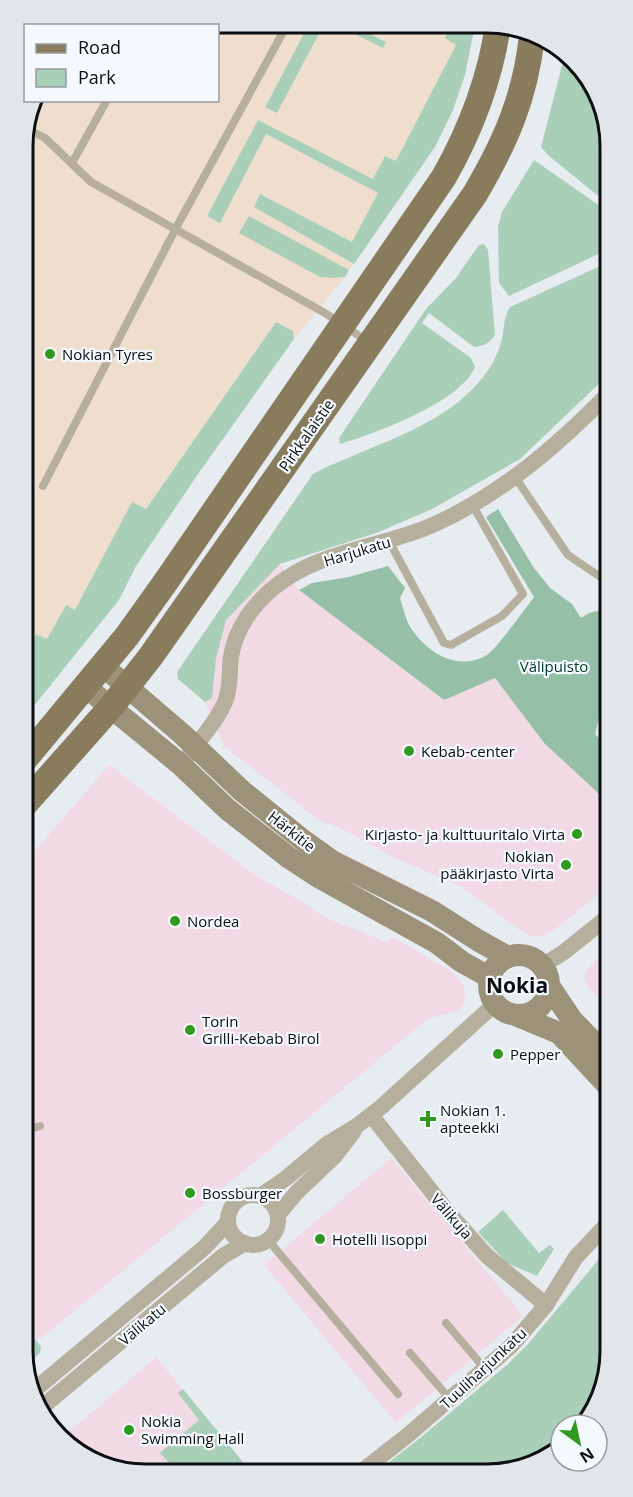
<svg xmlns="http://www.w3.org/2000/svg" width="633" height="1497" viewBox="0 0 633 1497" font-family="'Open Sans',sans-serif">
  <rect width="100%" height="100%" fill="#e7ecf1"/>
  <g fill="#f2dae4">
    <path d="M 280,564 L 299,590 L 443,700 L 495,678 L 545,744 L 596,791 L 609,806 L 609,885 L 561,925 L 544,936 L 532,936 L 522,932 L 462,887 L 395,858 L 340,828 L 320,821 L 225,747 L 205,702 L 212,698 L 216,659 L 226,620 Z"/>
    <path d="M 109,765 L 256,876 L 291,895 L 326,918 L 387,942 L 393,937 L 452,972 L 464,986 L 465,1000 L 459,1011 L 431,1018 L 430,1017 L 38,1341 L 26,1327 L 25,862 Z"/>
    <path d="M 609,949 L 609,1011 L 587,985 L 584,976 L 590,966 Z"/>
    <path d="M 391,1158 L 522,1314 L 522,1317 L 396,1423 L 264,1265 Z"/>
    <path d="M 156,1357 L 251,1472 L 123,1472 L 61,1439 Z"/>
  </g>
  <path fill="#efdecd" d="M 146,23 L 309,24 L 265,106 L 277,113 L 324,24 L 334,24 L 383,48 L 386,41 L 351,24 L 452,25 L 445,38 L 456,45 L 396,161 L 373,179 L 258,120 L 207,216 L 220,222 L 265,134 L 378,193 L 352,242 L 260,194 L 254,207 L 354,264 L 349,270 L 249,217 L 240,233 L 334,278 L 345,277 L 294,339 L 293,331 L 276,322 L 145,510 L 132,503 L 75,610 L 66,605 L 47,639 L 36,634 L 24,655 L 23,138 L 33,101 L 218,100 L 218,26 L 131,25 Z"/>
  <g fill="#a9cfb9">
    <path d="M 309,24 L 324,24 L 277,113 L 265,107 Z"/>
    <path d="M 334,24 L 351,24 L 386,42 L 383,48 Z"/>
    <path d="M 452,25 L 475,25 L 465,75 L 453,110 L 435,147 L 354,264 L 254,207 L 260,194 L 352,242 L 378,193 L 266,134 L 220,223 L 207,216 L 258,120 L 373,179 L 385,156 L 396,161 L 456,45 L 445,38 Z"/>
    <path d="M 565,54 L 574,59 L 606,115 L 607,203 L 549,156 L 541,147 Z"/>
    <path d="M 534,160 L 607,211 L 607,250 L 509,296 L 499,283 L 498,226 L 502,212 Z"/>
    <path d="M 249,216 L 349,270 L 345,277 L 335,278 L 320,277 L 239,233 Z"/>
    <path d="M 484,244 L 488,250 L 495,335 C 489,343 485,346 474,347 L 429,313 L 422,323 L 471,358 L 475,367 C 462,401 375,434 340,444 L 339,438 L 426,309 L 456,278 L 479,245 Z"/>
    <path d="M 607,263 L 607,376 L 520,459 L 432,509 L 379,532 L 280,564 L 226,620 L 216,659 L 212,698 L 205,702 L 178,679 L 177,672 L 313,474 C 373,443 455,426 492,364 C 497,355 502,343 503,333 C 505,322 504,317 510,307 Z"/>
    <path d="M 276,322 L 293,331 L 294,339 L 198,474 L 136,566 L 119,600 L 25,717 L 24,655 L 36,634 L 47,639 L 66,605 L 75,610 L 132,502 L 146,509 Z"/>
    <path d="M 503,1210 L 539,1253 L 550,1245 L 554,1249 L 537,1276 L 507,1263 L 478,1232 Z"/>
    <path d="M 610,1246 L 610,1358 L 583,1425 L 561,1425 L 561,1444 L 518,1470 L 378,1471 L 420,1438 L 508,1364 L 528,1344 Z"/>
    <path d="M 26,1327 L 41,1347 L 40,1353 L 27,1364 Z"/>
    <path d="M 183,1389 L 251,1472 L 177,1472 L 160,1453 L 199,1420 L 178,1393 Z"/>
  </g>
  <path fill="#96bfa7" d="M 498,509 L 534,568 L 550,588 L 572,604 L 581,618 L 589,613 L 602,610 L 608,614 L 608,684 L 595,734 L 608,748 L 609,806 L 596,791 L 545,744 L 495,678 L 444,700 L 299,590 L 312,583 L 349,577 L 388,566 L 405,588 L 400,598 C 403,607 405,617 409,625 C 425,651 456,673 487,655 C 496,649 526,608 534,597 L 486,517 Z"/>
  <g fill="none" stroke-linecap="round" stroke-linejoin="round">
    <g stroke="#b6af9e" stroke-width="8">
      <path d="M 25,128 L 45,138 L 91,182 L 325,313 L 367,341"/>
      <path d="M 72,163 L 107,100"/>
      <path d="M 515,477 L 568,555 L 608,582"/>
      <path d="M 43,486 L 176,228 L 288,23"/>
      <path d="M 389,541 L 444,643 L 451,645 L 502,616 L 523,594 L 472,504"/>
      <path d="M 26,1130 L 40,1126"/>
      <path d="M 268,1240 L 398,1394"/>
      <path d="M 446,1323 L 485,1369"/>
      <path d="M 410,1353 L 450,1399"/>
    </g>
    <g stroke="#b6af9e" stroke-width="16">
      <path d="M 189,755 C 201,738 217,721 225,702 C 231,688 229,672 231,657 C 235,629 254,603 276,586 C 318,551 383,547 433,525 C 500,495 556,447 607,395"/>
      <path d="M 542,966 L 564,952 L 609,916"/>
      <path d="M 371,1115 L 447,1211 L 487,1256 L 546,1305"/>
      <circle cx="253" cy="1220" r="25"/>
      <path d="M 260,1196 L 285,1179 L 327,1144 L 358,1125 L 380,1108 L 495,1004"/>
      <path d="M 278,1215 L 296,1193 L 335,1156 L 354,1131"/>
      <path d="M 32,1392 L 205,1247 L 228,1222"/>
      <path d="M 41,1408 L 223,1256 L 245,1243"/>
      <path d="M 362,1471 L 408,1435 L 511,1346 L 546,1305 L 576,1257 L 610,1221"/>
    </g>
    <g stroke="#9c9279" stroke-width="22">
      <path d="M 103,666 L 182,734 L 242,791 L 304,841 L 332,861 L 432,911 L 479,941 L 508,957"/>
      <path d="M 86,687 L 181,765 L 227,809 L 288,857 L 320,878 L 437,943 L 462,962 L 489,977"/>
      <circle cx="519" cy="985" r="30"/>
      <path d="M 550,987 L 572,1020 L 609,1058"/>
      <path d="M 518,1016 L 559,1033 L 609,1087"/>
    </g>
    <g stroke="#897c5d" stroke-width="26">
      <path d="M 25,759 L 127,636 L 167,580 L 444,177 C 471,129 490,80 498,25"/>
      <path d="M 25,804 L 111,707 L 151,656 L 475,194 C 506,141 525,98 532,36"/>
    </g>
  </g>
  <g fill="#319821" stroke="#f4f9fe" stroke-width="2">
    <circle cx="50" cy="354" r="6"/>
    <circle cx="409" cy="751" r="6"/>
    <circle cx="577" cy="834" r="6"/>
    <circle cx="566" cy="865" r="6"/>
    <circle cx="175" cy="921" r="6"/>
    <circle cx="190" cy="1030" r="6"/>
    <circle cx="498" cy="1054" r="6"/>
    <path d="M425 1110h6v6h6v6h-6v6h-6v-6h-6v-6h6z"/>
    <circle cx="190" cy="1193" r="6"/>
    <circle cx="320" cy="1239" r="6"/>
    <circle cx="129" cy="1430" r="6"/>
  </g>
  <g text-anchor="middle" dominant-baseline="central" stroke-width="4.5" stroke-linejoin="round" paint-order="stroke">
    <g font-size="15" fill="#0d0f10" stroke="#f4f9fe" text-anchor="start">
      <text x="62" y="354">Nokian Tyres</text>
      <text x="421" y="751">Kebab-center</text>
      <text x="565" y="834" text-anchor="end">Kirjasto- ja kulttuuritalo Virta</text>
      <text x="554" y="856" text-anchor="end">Nokian<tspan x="554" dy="17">pääkirjasto Virta</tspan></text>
      <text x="187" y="921">Nordea</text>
      <text x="202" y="1021">Torin<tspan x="202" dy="17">Grilli-Kebab Birol</tspan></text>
      <text x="510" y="1054">Pepper</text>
      <text x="440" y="1110">Nokian 1.<tspan x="440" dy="17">apteekki</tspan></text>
      <text x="202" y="1193">Bossburger</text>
      <text x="332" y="1239">Hotelli Iisoppi</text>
      <text x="141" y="1421">Nokia<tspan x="141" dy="17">Swimming Hall</tspan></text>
    </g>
    <g font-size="15" fill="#0d0f10" stroke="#f4f9fe">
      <text transform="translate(306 435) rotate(-55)">Pirkkalaistie</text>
      <text transform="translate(357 551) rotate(-17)">Harjukatu</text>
      <text transform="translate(292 831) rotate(38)">Härkitie</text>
      <text transform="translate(452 1216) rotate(49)">Välikuja</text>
      <text transform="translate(142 1324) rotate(-40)">Välikatu</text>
      <text transform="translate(483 1368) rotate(-43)">Tuuliharjunkatu</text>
    </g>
    <g font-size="15" fill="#023923" stroke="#f4f9fe">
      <text x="554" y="666">Välipuisto</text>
    </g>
    <g font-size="21" font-weight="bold" fill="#0d0f10" stroke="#f4f9fe">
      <text x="517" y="985">Nokia</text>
    </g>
  </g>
  <path d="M0 0H633V1497H0ZM146 33H487A113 113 0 0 1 600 146V1351A113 113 0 0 1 487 1464H146A113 113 0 0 1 33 1351V146A113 113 0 0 1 146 33Z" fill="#e2e6eb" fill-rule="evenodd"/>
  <path fill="none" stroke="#0d0f10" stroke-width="3" d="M146 33H487A113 113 0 0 1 600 146V1351A113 113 0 0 1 487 1464H146A113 113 0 0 1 33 1351V146A113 113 0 0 1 146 33Z"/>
  <rect x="24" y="24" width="195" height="78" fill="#f4f9fe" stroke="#989b9f" stroke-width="1.5"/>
  <rect x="36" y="44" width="30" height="9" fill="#897c5d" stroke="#989b9f" stroke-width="1.5"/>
  <text x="78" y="54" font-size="18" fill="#0d0f10">Road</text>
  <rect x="36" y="69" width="30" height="18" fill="#a9cfb9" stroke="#989b9f" stroke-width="1.5"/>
  <text x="78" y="84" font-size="18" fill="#0d0f10">Park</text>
  <g transform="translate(579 1443) rotate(147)"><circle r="28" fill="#f4f9fe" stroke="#989b9f" stroke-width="1.5"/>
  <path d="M0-4.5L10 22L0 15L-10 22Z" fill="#319821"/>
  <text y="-9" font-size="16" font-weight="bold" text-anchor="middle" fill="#0d0f10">N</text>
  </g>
</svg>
